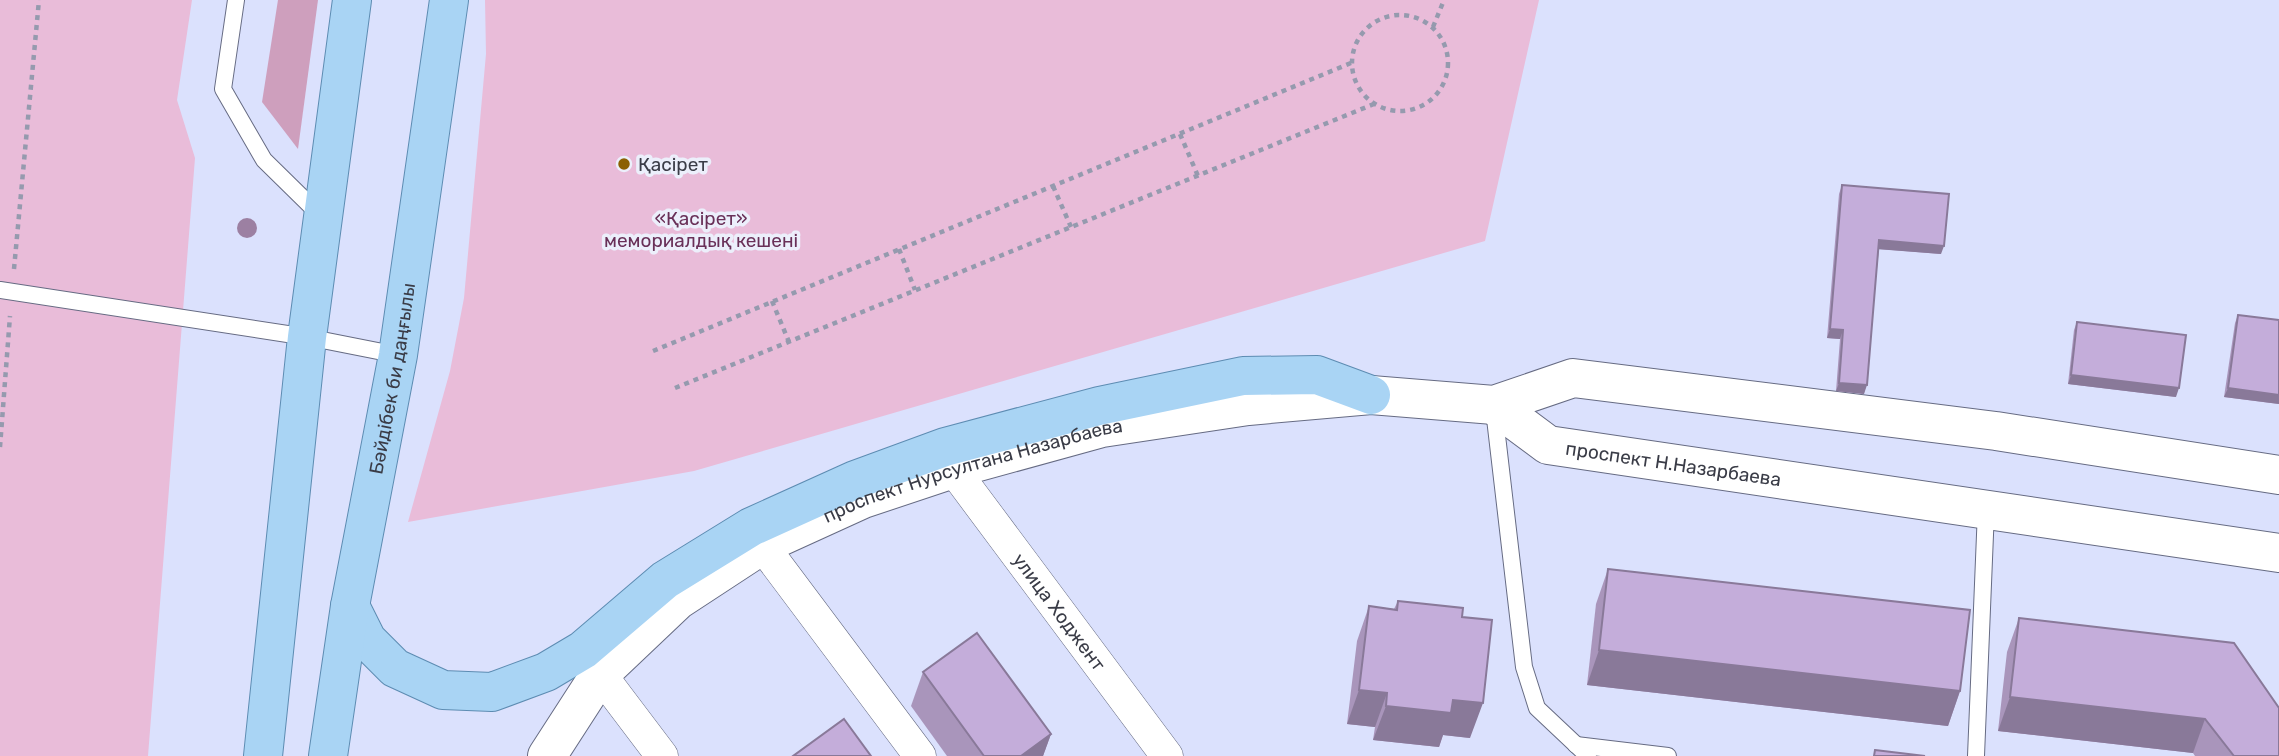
<svg xmlns="http://www.w3.org/2000/svg" width="2279" height="756" viewBox="0 0 2279 756" font-family="Rubik,sans-serif">
  <rect width="100%" height="100%" fill="#dbe1fd"/>
  <g fill="#e9bcd9">
    <path d="M 0,0 L 192,0 L 177,100 L 195,158 L 148,756 L 0,756 Z"/>
    <path d="M 485,0 L 1539,0 L 1485,241 L 694,471 L 408,522 L 450,371 L 464,298 L 486,54 Z"/>
  </g>
  <path fill="#ce9fbd" d="M 278,0 L 318,0 L 298,149 L 262,102 Z"/>
  <g fill="none" stroke-linecap="round" stroke-linejoin="round">
    <defs>
      <g id="service">
        <path d="M 236,0 L 223,89 L 264,160 L 319,214"/>
        <path d="M 0,290 L 307,337 L 398,355"/>
        <path d="M 1494,410 L 1524,667 L 1537,708 L 1588,756"/>
        <path d="M 1576,745 L 1668,756"/>
        <path d="M 1976,756 L 1986,510"/>
      </g>
      <g id="minor">
        <path id="s1" d="M 953,469 L 1167,756"/>
        <path d="M 762,545 L 920,756"/>
        <path d="M 600,674 L 662,756"/>
      </g>
      <g id="secondary">
        <path id="s2" d="M 1494,405 L 1548,445 L 2279,553"/>
        <path id="s3" d="M 547,756 L 600,674 L 678,600 L 762,545 L 863,499 L 953,469 L 1102,428 L 1248,406 L 1371,395 L 1494,405 L 1573,378 L 1996,431 L 2279,475"/>
      </g>
      <g id="primary">
        <path d="M 350,606 L 367,640 L 395,668 L 443,690 L 492,692 L 546,672 L 583,650 L 665,580 L 751,527 L 855,480 L 945,447 L 1099,406 L 1243,376 L 1317,375 L 1371,395"/>
        <path d="M 263,756 L 307,337 L 352,0"/>
        <path id="s4" d="M 328,756 L 350,606 L 398,355 L 449,0"/>
      </g>
    </defs>
    <use href="#service" stroke="#666b83" stroke-width="18"/>
    <use href="#minor" stroke="#666b83" stroke-width="33"/>
    <use href="#secondary" stroke="#666b83" stroke-width="40"/>
    <use href="#primary" stroke="#5d8cb2" stroke-width="40"/>
    <g stroke="#959aae" stroke-width="4.5" stroke-dasharray="5 5" stroke-linecap="butt">
      <circle cx="1400" cy="63" r="48"/>
      <path d="M 1433,27 L 1444,0"/>
      <path d="M 1180,134 L 1198,176"/>
      <path d="M 1053,186 L 1071,227"/>
      <path d="M 899,249 L 915,290"/>
      <path d="M 14,269 L 39,0"/>
      <path d="M 772,301 L 789,342"/>
      <path d="M 653,351 L 1351,63"/>
      <path d="M 675,388 L 1374,104"/>
      <path d="M 0,447 L 10,316"/>
    </g>
    <use href="#service" stroke="#fff" stroke-width="16"/>
    <use href="#minor" stroke="#fff" stroke-width="32"/>
    <use href="#secondary" stroke="#fff" stroke-width="38"/>
    <use href="#primary" stroke="#a9d4f4" stroke-width="38"/>
  </g>
  <circle fill="#9c80a2" cx="247" cy="228" r="10"/>
  <g fill="#a995bb">
    <path d="M 1842,185 L 1941,254 L 1879,249 L 1864,394 L 1836,391 L 1840,339 L 1827,338 L 1839,194 Z"/>
    <path d="M 2238,315 L 2279,320 L 2279,404 L 2224,397 L 2235,323 Z"/>
    <path d="M 2077,322 L 2176,397 L 2068,384 L 2074,330 Z"/>
    <path d="M 1608,569 L 1960,691 L 1948,726 L 1587,685 L 1596,604 Z"/>
    <path d="M 1398,601 L 1462,617 L 1470,738 L 1443,735 L 1439,747 L 1373,740 L 1375,727 L 1347,724 L 1357,641 L 1369,606 L 1394,609 Z"/>
    <path d="M 2019,618 L 2279,756 L 2195,756 L 2193,753 L 1998,731 L 2007,652 Z"/>
    <path d="M 923,672 L 1051,734 L 1043,756 L 947,756 L 911,706 Z"/>
  </g>
  <g fill="#897999">
    <path d="M 1879,240 L 1944,246 L 1941,254 L 1876,249 Z"/>
    <path d="M 1830,329 L 1843,330 L 1840,339 L 1827,338 Z"/>
    <path d="M 2071,375 L 2179,388 L 2176,397 L 2068,384 Z"/>
    <path d="M 1839,383 L 1867,385 L 1864,394 L 1836,391 Z"/>
    <path d="M 2228,388 L 2279,395 L 2279,404 L 2224,397 Z"/>
    <path d="M 1599,650 L 1960,691 L 1948,726 L 1587,685 Z"/>
    <path d="M 1359,690 L 1387,693 L 1375,727 L 1347,724 Z"/>
    <path d="M 2010,697 L 2205,719 L 2193,753 L 1998,731 Z"/>
    <path d="M 1453,700 L 1483,703 L 1470,738 L 1443,735 L 1439,747 L 1373,740 L 1386,706 Z"/>
    <path d="M 1051,734 L 1043,756 L 1021,756 Z"/>
  </g>
  <g fill="#c4adda" stroke="#897999" stroke-width="2">
    <path d="M 1842,185 L 1949,194 L 1944,246 L 1879,240 L 1867,385 L 1839,383 L 1843,330 L 1830,329 Z"/>
    <path d="M 2238,315 L 2279,320 L 2279,395 L 2228,388 Z"/>
    <path d="M 2077,322 L 2186,335 L 2179,388 L 2071,375 Z"/>
    <path d="M 1608,569 L 1970,610 L 1960,691 L 1599,650 Z"/>
    <path d="M 1398,601 L 1463,608 L 1462,617 L 1492,620 L 1483,703 L 1453,700 L 1451,713 L 1386,706 L 1387,693 L 1359,690 L 1369,606 L 1397,610 Z"/>
    <path d="M 2019,618 L 2234,643 L 2279,708 L 2279,756 L 2234,756 L 2205,719 L 2010,697 Z"/>
    <path d="M 977,633 L 1051,734 L 1021,756 L 984,756 L 923,672 Z"/>
    <path d="M 844,719 L 871,756 L 793,756 Z"/>
    <path d="M 1875,750 L 1925,756 L 1874,756 Z"/>
  </g>
  <circle fill="#8b6002" stroke="#eceffb" stroke-width="2.5" cx="624" cy="164" r="7"/>
  <g text-anchor="middle" dominant-baseline="central" stroke-width="7" stroke-linejoin="round" paint-order="stroke">
    <g font-size="19" fill="#3a3c47" stroke="#eceffb" text-anchor="start">
      <text x="638" y="164">Қасірет</text>
    </g>
    <g font-size="19" fill="#693058" stroke="#eceffb">
      <text x="701" y="218">«Қасірет»<tspan x="701" dy="22">мемориалдық кешені</tspan></text>
    </g>
    <g font-size="19" fill="#3a3c47" stroke="#eceffb">
      <text stroke="none"><textPath href="#s4" startOffset="383">Бәйдібек би даңғылы</textPath></text>
      <text stroke="none"><textPath href="#s2" startOffset="194">проспект Н.Назарбаева</textPath></text>
      <text stroke="none"><textPath href="#s3" startOffset="530">проспект Нурсултана Назарбаева</textPath></text>
      <text stroke="none"><textPath href="#s1" startOffset="178">улица Ходжент</textPath></text>
    </g>
  </g>
</svg>
